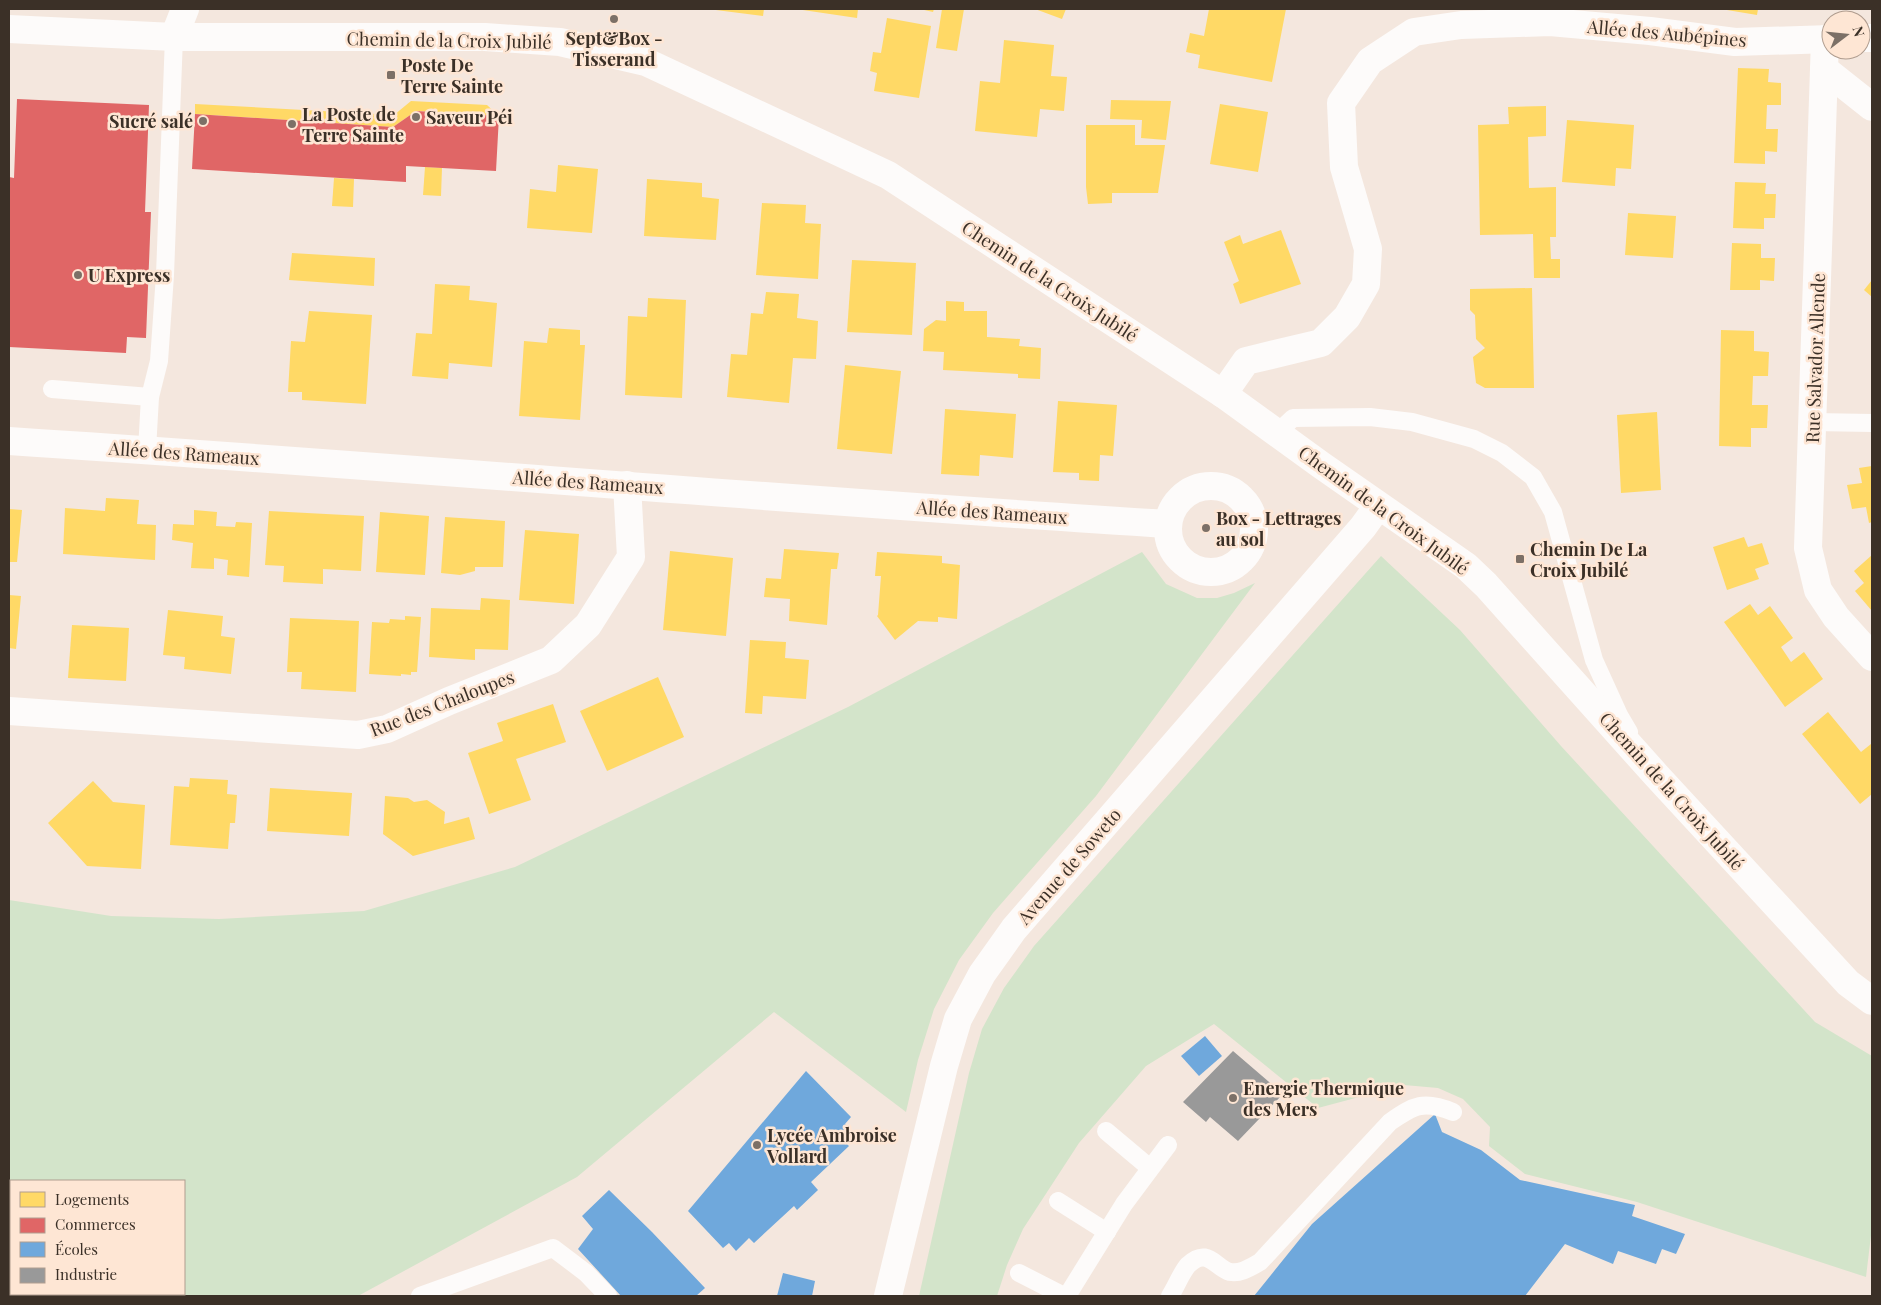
<svg xmlns="http://www.w3.org/2000/svg" width="1881" height="1305" viewBox="0 0 1881 1305" font-family="'Playfair Display',serif">
  <rect width="100%" height="100%" fill="#f4e7de"/>
  <g fill="#d3e4ca" fill-rule="evenodd">
    <path d="M 1142,552 L 1166,584 L 1197,598 L 1217,598 L 1234,593 L 1255,583 L 1096,796 L 993,913 L 959,960 L 934,1009 L 918,1060 L 906,1112 L 774,1012 L 577,1177 L 358,1296 L 9,1296 L 9,900 L 111,916 L 219,919 L 364,911 L 515,867 L 848,707 ZM 11,1181 L 184,1181 L 184,1294 L 11,1294 Z"/>
    <path d="M 1381,556 L 1460,630 L 1561,746 L 1815,1022 L 1872,1056 L 1872,1227 L 1866,1277 L 1637,1202 L 1525,1174 L 1489,1146 L 1490,1127 L 1463,1099 L 1438,1088 L 1404,1085 L 1318,1108 L 1214,1024 L 1146,1066 L 1079,1143 L 1023,1229 L 1007,1265 L 997,1296 L 919,1296 L 969,1073 L 982,1029 L 1004,988 L 1034,946 Z"/>
  </g>
  <g fill="#ffd966">
    <path d="M 708,9 L 764,9 L 763,16 Z"/>
    <path d="M 796,9 L 858,9 L 857,18 Z"/>
    <path d="M 920,9 L 934,9 L 933,12 Z"/>
    <path d="M 942,9 L 964,9 L 957,51 L 936,48 Z"/>
    <path d="M 1035,9 L 1066,9 L 1062,19 Z"/>
    <path d="M 1209,9 L 1286,9 L 1272,82 L 1198,68 L 1200,55 L 1186,52 L 1190,33 L 1204,36 Z"/>
    <path d="M 1721,9 L 1758,9 L 1757,15 Z"/>
    <path d="M 887,18 L 931,26 L 919,98 L 874,91 L 877,73 L 870,71 L 873,52 L 881,53 Z"/>
    <path d="M 1004,40 L 1054,45 L 1051,76 L 1067,77 L 1064,111 L 1040,109 L 1037,137 L 975,131 L 980,81 L 1000,83 Z"/>
    <path d="M 1738,68 L 1769,69 L 1768,82 L 1781,83 L 1781,105 L 1767,105 L 1766,129 L 1778,129 L 1777,152 L 1765,151 L 1765,164 L 1734,163 Z"/>
    <path d="M 1111,100 L 1171,101 L 1166,140 L 1141,138 L 1142,120 L 1110,119 Z"/>
    <path d="M 411,101 L 487,105 L 499,116 L 416,111 L 393,127 L 195,114 L 195,104 L 394,115 Z"/>
    <path d="M 1220,104 L 1268,112 L 1258,172 L 1210,164 Z"/>
    <path d="M 1546,106 L 1546,136 L 1528,137 L 1529,188 L 1556,187 L 1556,237 L 1550,237 L 1551,259 L 1560,259 L 1560,278 L 1534,278 L 1533,234 L 1480,235 L 1478,125 L 1509,124 L 1508,107 Z"/>
    <path d="M 1567,120 L 1634,125 L 1631,169 L 1616,168 L 1615,186 L 1562,182 Z"/>
    <path d="M 1086,125 L 1135,125 L 1135,145 L 1165,145 L 1158,193 L 1112,193 L 1112,203 L 1088,204 L 1086,187 Z"/>
    <path d="M 558,165 L 598,169 L 592,233 L 527,228 L 530,189 L 556,192 Z"/>
    <path d="M 425,167 L 442,168 L 441,196 L 423,195 Z"/>
    <path d="M 334,178 L 354,179 L 353,207 L 332,206 Z"/>
    <path d="M 647,179 L 702,183 L 702,197 L 719,199 L 716,240 L 644,236 Z"/>
    <path d="M 1735,182 L 1766,183 L 1765,194 L 1776,194 L 1775,218 L 1764,218 L 1764,229 L 1733,228 Z"/>
    <path d="M 762,203 L 806,205 L 805,223 L 821,224 L 818,279 L 756,275 Z"/>
    <path d="M 1628,213 L 1676,216 L 1673,258 L 1625,255 Z"/>
    <path d="M 1281,230 L 1301,284 L 1240,304 L 1233,284 L 1239,281 L 1224,242 L 1240,235 L 1243,244 Z"/>
    <path d="M 1732,243 L 1761,244 L 1761,258 L 1775,258 L 1774,281 L 1760,280 L 1760,290 L 1730,290 Z"/>
    <path d="M 292,253 L 375,258 L 374,286 L 289,280 Z"/>
    <path d="M 852,260 L 916,263 L 912,335 L 847,332 Z"/>
    <path d="M 1872,280 L 1872,297 L 1864,290 Z"/>
    <path d="M 435,284 L 470,286 L 469,300 L 497,303 L 492,367 L 449,363 L 448,379 L 412,376 L 416,333 L 432,334 Z"/>
    <path d="M 1532,288 L 1534,388 L 1485,388 L 1476,383 L 1473,357 L 1485,348 L 1476,339 L 1475,315 L 1470,310 L 1470,289 Z"/>
    <path d="M 766,292 L 799,294 L 797,318 L 818,321 L 816,359 L 793,358 L 789,403 L 727,397 L 731,354 L 747,355 L 751,313 L 763,314 Z"/>
    <path d="M 648,298 L 686,300 L 682,398 L 625,395 L 628,316 L 647,317 Z"/>
    <path d="M 946,301 L 964,302 L 964,311 L 987,311 L 987,337 L 1020,339 L 1019,346 L 1041,348 L 1040,379 L 1018,378 L 1018,374 L 943,370 L 944,352 L 923,351 L 924,329 L 936,320 L 946,321 Z"/>
    <path d="M 309,311 L 372,315 L 366,404 L 302,400 L 302,392 L 288,392 L 291,341 L 305,342 Z"/>
    <path d="M 549,328 L 580,330 L 580,345 L 585,345 L 580,420 L 519,416 L 524,341 L 547,343 Z"/>
    <path d="M 1721,330 L 1754,331 L 1754,351 L 1769,352 L 1768,376 L 1753,376 L 1752,405 L 1768,405 L 1767,428 L 1751,428 L 1751,447 L 1719,446 Z"/>
    <path d="M 845,365 L 901,371 L 892,454 L 837,449 Z"/>
    <path d="M 1058,401 L 1117,405 L 1113,456 L 1100,455 L 1099,481 L 1079,480 L 1079,473 L 1053,472 Z"/>
    <path d="M 945,409 L 1016,414 L 1013,458 L 980,455 L 979,476 L 941,474 Z"/>
    <path d="M 1657,412 L 1661,490 L 1621,493 L 1617,415 Z"/>
    <path d="M 1872,466 L 1872,522 L 1869,523 L 1866,507 L 1852,509 L 1847,485 L 1862,483 L 1859,468 Z"/>
    <path d="M 106,498 L 139,500 L 137,524 L 156,525 L 155,560 L 63,554 L 65,508 L 105,511 Z"/>
    <path d="M 9,509 L 22,510 L 17,562 L 9,562 Z"/>
    <path d="M 194,510 L 217,512 L 216,526 L 235,527 L 236,522 L 252,523 L 249,577 L 227,575 L 228,560 L 214,558 L 214,569 L 191,568 L 193,543 L 172,540 L 173,524 L 194,525 Z"/>
    <path d="M 269,511 L 364,516 L 361,571 L 323,569 L 323,584 L 283,582 L 284,566 L 265,565 Z"/>
    <path d="M 380,512 L 429,516 L 425,575 L 376,572 Z"/>
    <path d="M 445,517 L 505,521 L 503,567 L 475,567 L 475,571 L 460,575 L 441,573 Z"/>
    <path d="M 525,530 L 579,534 L 574,604 L 519,600 Z"/>
    <path d="M 1744,537 L 1748,547 L 1762,543 L 1769,564 L 1755,569 L 1759,579 L 1727,590 L 1713,547 Z"/>
    <path d="M 784,549 L 839,553 L 837,569 L 831,569 L 827,625 L 789,621 L 790,599 L 764,597 L 766,578 L 781,579 Z"/>
    <path d="M 670,551 L 733,558 L 726,636 L 663,630 Z"/>
    <path d="M 877,552 L 942,556 L 942,563 L 960,565 L 957,619 L 938,617 L 938,622 L 918,621 L 895,640 L 877,616 L 878,615 L 881,576 L 875,576 Z"/>
    <path d="M 1872,555 L 1872,611 L 1855,591 L 1864,583 L 1854,571 Z"/>
    <path d="M 9,595 L 21,596 L 16,649 L 9,648 Z"/>
    <path d="M 481,598 L 510,600 L 508,650 L 475,649 L 475,660 L 429,657 L 431,608 L 480,610 Z"/>
    <path d="M 1750,604 L 1758,615 L 1770,606 L 1793,638 L 1781,647 L 1791,662 L 1804,652 L 1823,679 L 1785,707 L 1724,622 Z"/>
    <path d="M 168,610 L 223,616 L 221,636 L 235,638 L 231,674 L 184,669 L 185,657 L 163,655 Z"/>
    <path d="M 405,616 L 421,617 L 417,672 L 411,672 L 411,675 L 401,674 L 401,676 L 369,674 L 372,622 L 389,623 L 390,619 L 405,620 Z"/>
    <path d="M 290,618 L 359,621 L 356,692 L 301,689 L 302,672 L 287,672 Z"/>
    <path d="M 72,625 L 129,628 L 126,681 L 68,678 Z"/>
    <path d="M 750,640 L 786,642 L 785,658 L 809,660 L 806,699 L 763,696 L 762,714 L 745,713 Z"/>
    <path d="M 658,677 L 684,737 L 607,771 L 580,711 Z"/>
    <path d="M 553,704 L 566,742 L 516,759 L 531,800 L 489,814 L 468,753 L 503,741 L 497,723 Z"/>
    <path d="M 1828,712 L 1861,752 L 1871,744 L 1872,747 L 1872,794 L 1860,804 L 1802,734 Z"/>
    <path d="M 190,778 L 228,780 L 227,794 L 237,795 L 235,823 L 230,823 L 228,849 L 170,845 L 174,786 L 189,787 Z"/>
    <path d="M 93,781 L 113,802 L 145,805 L 141,869 L 87,866 L 48,823 Z"/>
    <path d="M 270,788 L 352,793 L 349,836 L 267,831 Z"/>
    <path d="M 385,796 L 408,798 L 414,802 L 427,800 L 445,812 L 444,824 L 469,817 L 475,839 L 413,856 L 383,834 Z"/>
  </g>
  <g fill="#e06666">
    <path d="M 17,99 L 149,105 L 145,212 L 151,212 L 146,338 L 127,337 L 126,353 L 9,347 L 9,177 L 14,178 Z"/>
    <path d="M 416,111 L 499,116 L 496,171 L 406,166 L 406,182 L 192,169 L 195,114 L 393,127 Z"/>
  </g>
  <g fill="#6fa8dc">
    <path d="M 1205,1036 L 1222,1056 L 1199,1076 L 1181,1056 Z"/>
    <path d="M 806,1071 L 851,1117 L 845,1124 L 850,1129 L 840,1138 L 849,1146 L 811,1182 L 818,1190 L 797,1210 L 794,1206 L 754,1243 L 749,1238 L 736,1251 L 729,1243 L 723,1248 L 688,1211 Z"/>
    <path d="M 1435,1114 L 1442,1132 L 1481,1150 L 1520,1180 L 1635,1205 L 1632,1216 L 1685,1234 L 1676,1254 L 1662,1249 L 1656,1264 L 1618,1251 L 1613,1264 L 1565,1244 L 1525,1296 L 1254,1296 L 1312,1224 Z"/>
    <path d="M 609,1190 L 652,1232 L 705,1288 L 696,1296 L 621,1296 L 578,1249 L 593,1229 L 582,1216 Z"/>
    <path d="M 783,1273 L 815,1281 L 812,1296 L 777,1296 Z"/>
  </g>
  <path fill="#999" d="M 1233,1051 L 1283,1094 L 1238,1141 L 1210,1117 L 1206,1122 L 1183,1102 Z"/>
  <g fill="none" stroke-linecap="round" stroke-linejoin="round">
    <g stroke="#fdfbfa" stroke-width="18">
      <path d="M 52,389 L 150,397 L 159,361 L 165,275 L 174,37"/>
      <path d="M 1813,422 L 1872,423"/>
      <path d="M 1277,433 L 1293,418 L 1370,417 L 1412,422 L 1474,439 L 1502,453 L 1533,477 L 1553,512 L 1594,660 L 1619,715 L 1629,732"/>
      <path d="M 147,450 L 150,397"/>
      <path d="M 1106,1131 L 1150,1168"/>
      <path d="M 1058,1201 L 1107,1232"/>
      <path d="M 1019,1273 L 1064,1296"/>
      <path d="M 420,1296 L 553,1248 L 586,1273 L 608,1296"/>
      <path d="M 1067,1296 L 1124,1204 L 1168,1145"/>
      <path d="M 1170,1296 C 1176,1287 1181,1273 1188,1265 C 1208,1246 1215,1268 1230,1272 C 1241,1274 1251,1267 1260,1262 L 1390,1122 C 1414,1105 1424,1100 1453,1112"/>
    </g>
    <g stroke="#fdfbfa" stroke-width="28">
      <path d="M 174,37 L 185,9"/>
      <path d="M 1861,38 L 1872,38"/>
      <path d="M 1825,39 L 1808,548 L 1818,590 L 1836,617 L 1872,657"/>
      <path d="M 1824,69 L 1872,107"/>
      <path d="M 1223,394 L 1246,361 L 1321,343 L 1347,317 L 1366,284 L 1368,249 L 1344,167 L 1341,103 L 1370,61 L 1414,32 L 1461,25 L 1550,22 L 1650,31 L 1735,42 L 1831,39"/>
      <path d="M 9,441 C 395,466 781,500 1168,524"/>
      <circle cx="1211" cy="529" r="43"/>
      <path d="M 9,711 L 358,735 L 387,729 L 449,701 L 551,660 L 588,625 L 631,557 L 627,485"/>
    </g>
    <g stroke="#fdfbfa" stroke-width="28">
      <path d="M 9,29 L 174,37 L 485,37 L 560,42 L 646,62 L 888,175 L 1223,394 L 1321,465 L 1466,566 L 1486,585 L 1656,775 L 1848,983 L 1872,1001"/>
      <path d="M 888,1296 L 944,1066 L 958,1019 L 982,974 L 1014,929 L 1363,527 L 1378,506"/>
    </g>
  </g>
  <g fill="#7c7067" stroke="#fee6d4" stroke-width="2">
    <circle cx="614" cy="19" r="5"/>
    <rect x="386" y="70" width="10" height="10" rx="2.5"/>
    <circle cx="416" cy="117" r="5"/>
    <circle cx="203" cy="121" r="5"/>
    <circle cx="292" cy="124" r="5"/>
    <circle cx="78" cy="275" r="5"/>
    <circle cx="1206" cy="528" r="5"/>
    <rect x="1515" y="554" width="10" height="10" rx="2.5"/>
    <circle cx="1233" cy="1098" r="5"/>
    <circle cx="757" cy="1145" r="5"/>
  </g>
  <g text-anchor="middle" dominant-baseline="central" stroke-width="5" stroke-linejoin="round" paint-order="stroke">
    <g font-size="18" fill="#3b3027" stroke="#fee6d4">
      <text transform="translate(1667 33) rotate(5)">Allée des Aubépines</text>
      <text transform="translate(449 40) rotate(1)">Chemin de la Croix Jubilé</text>
      <text transform="translate(1050 281) rotate(33)">Chemin de la Croix Jubilé</text>
      <text transform="translate(1815 358) rotate(-88)">Rue Salvador Allende</text>
      <text transform="translate(184 453) rotate(4)">Allée des Rameaux</text>
      <text transform="translate(588 482) rotate(4)">Allée des Rameaux</text>
      <text transform="translate(1384 510) rotate(36)">Chemin de la Croix Jubilé</text>
      <text transform="translate(992 512) rotate(4)">Allée des Rameaux</text>
      <text transform="translate(442 703) rotate(-21)">Rue des Chaloupes</text>
      <text transform="translate(1672 791) rotate(48)">Chemin de la Croix Jubilé</text>
      <text transform="translate(1069 866) rotate(-49)">Avenue de Soweto</text>
    </g>
    <g font-size="18" font-weight="bold" fill="#3b3027" stroke="#fee6d4" text-anchor="start">
      <text x="614" y="38" text-anchor="middle">Sept&amp;Box -<tspan x="614" dy="21">Tisserand</tspan></text>
      <text x="401" y="65">Poste De<tspan x="401" dy="21">Terre Sainte</tspan></text>
      <text x="302" y="114">La Poste de<tspan x="302" dy="21">Terre Sainte</tspan></text>
      <text x="426" y="117">Saveur Péi</text>
      <text x="193" y="121" text-anchor="end">Sucré salé</text>
      <text x="88" y="275">U Express</text>
      <text x="1216" y="518">Box - Lettrages<tspan x="1216" dy="21">au sol</tspan></text>
      <text x="1530" y="549">Chemin De La<tspan x="1530" dy="21">Croix Jubilé</tspan></text>
      <text x="1243" y="1088">Energie Thermique<tspan x="1243" dy="21">des Mers</tspan></text>
      <text x="767" y="1135">Lycée Ambroise<tspan x="767" dy="21">Vollard</tspan></text>
    </g>
  </g>
  <rect width="1881" height="1305" fill="none" stroke="#3b3027" stroke-width="20"/>
  <rect x="10" y="1180" width="175" height="115" fill="#fee6d4" stroke="#b09d8f"/>
  <rect x="20" y="1192" width="25" height="15" fill="#ffd966" stroke="#b09d8f"/>
  <text x="55" y="1205" font-size="15" fill="#3b3027">Logements</text>
  <rect x="20" y="1218" width="25" height="15" fill="#e06666" stroke="#b09d8f"/>
  <text x="55" y="1230" font-size="15" fill="#3b3027">Commerces</text>
  <rect x="20" y="1242" width="25" height="15" fill="#6fa8dc" stroke="#b09d8f"/>
  <text x="55" y="1255" font-size="15" fill="#3b3027">Écoles</text>
  <rect x="20" y="1268" width="25" height="15" fill="#999999" stroke="#b09d8f"/>
  <text x="55" y="1280" font-size="15" fill="#3b3027">Industrie</text>
  <g transform="translate(1846 35) rotate(74)"><circle r="24" fill="#fee6d4" stroke="#b09d8f"/>
  <path d="M0-4L9 19L0 12L-9 19Z" fill="#7c7067"/>
  <text y="-8" font-size="14" font-weight="bold" text-anchor="middle" fill="#3b3027">N</text>
  </g>
</svg>
